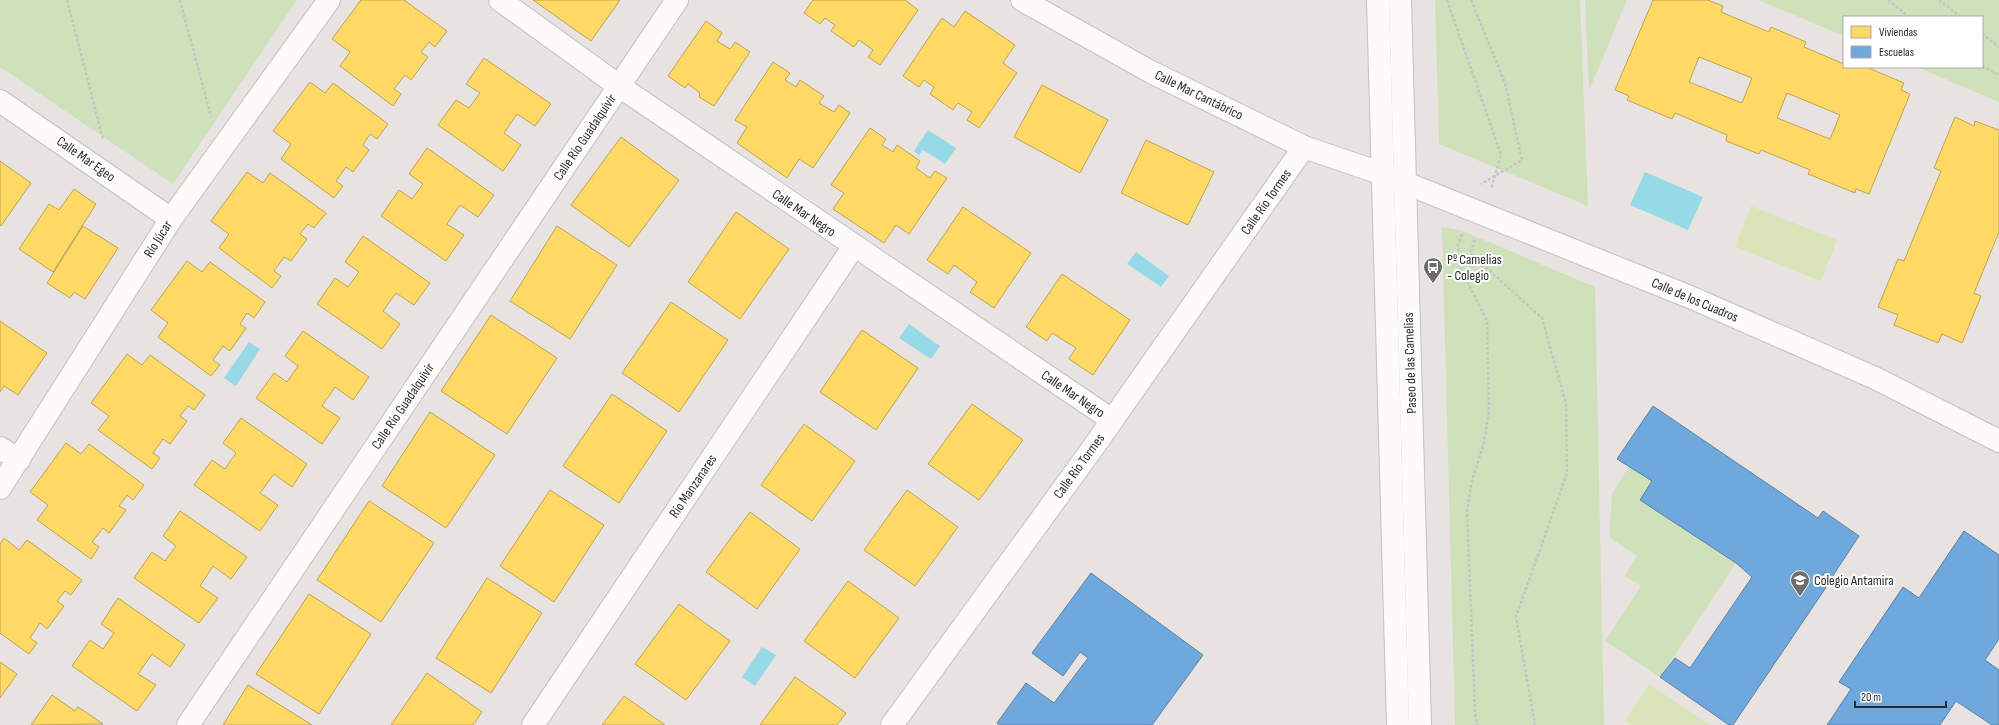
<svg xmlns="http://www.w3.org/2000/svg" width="1999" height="725" viewBox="0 0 1999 725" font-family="'Sofia Sans Condensed',sans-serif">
  <rect width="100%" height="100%" fill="#e8e3e0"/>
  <g fill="#cfe1ba">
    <path d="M 0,0 L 297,0 L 173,184 L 0,67 Z"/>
    <path d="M 1435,0 L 1580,0 L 1588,206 L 1439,144 Z"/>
    <path d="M 1585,0 L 1627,0 L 1589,91 Z"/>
    <path d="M 1758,0 L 1999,0 L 1999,102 L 1917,67 L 1982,67 L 1982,17 L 1844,17 L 1844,36 Z"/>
    <path d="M 1442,227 L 1463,231 L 1595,287 L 1604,725 L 1455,725 Z"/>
    <path d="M 1629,466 L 1652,481 L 1640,500 L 1736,563 L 1660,677 L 1605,641 L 1641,586 L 1625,576 L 1637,556 L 1609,537 L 1612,494 Z"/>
  </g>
  <g fill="#d9e5b8">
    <path d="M 1751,206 L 1837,240 L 1821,281 L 1735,247 Z"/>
    <path d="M 1649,684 L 1710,725 L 1631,725 L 1625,721 Z"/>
  </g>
  <g fill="#96dae7">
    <path d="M 928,130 L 956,148 L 945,164 L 923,150 L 919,155 L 914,151 Z"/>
    <path d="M 1645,172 L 1703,197 L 1688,230 L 1630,205 Z"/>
    <path d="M 1136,252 L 1169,276 L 1161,287 L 1127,264 Z"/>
    <path d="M 909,324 L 940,346 L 931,359 L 899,338 Z"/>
    <path d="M 249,342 L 260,349 L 236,386 L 224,378 Z"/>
    <path d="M 762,647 L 776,655 L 755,686 L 742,677 Z"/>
  </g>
  <g fill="#ffd966" stroke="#bfa454" fill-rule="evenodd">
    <path d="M 361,0 L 404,0 L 447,31 L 435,47 L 429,42 L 421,52 L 428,57 L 411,80 L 405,75 L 394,89 L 401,94 L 393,106 L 340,66 L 350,52 L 332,39 Z"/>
    <path d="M 533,0 L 620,0 L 591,41 Z"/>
    <path d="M 813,0 L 905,0 L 918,10 L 880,65 L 868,57 L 873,50 L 859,40 L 854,47 L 831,31 L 835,25 L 825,18 L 820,24 L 804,13 Z"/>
    <path d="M 1653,0 L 1708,0 L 1723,6 L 1721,12 L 1769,32 L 1771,27 L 1806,42 L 1804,47 L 1844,64 L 1844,67 L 1866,67 L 1904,83 L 1901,90 L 1910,94 L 1869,194 L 1856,189 L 1855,193 L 1808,174 L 1810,170 L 1761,150 L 1759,154 L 1726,141 L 1727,135 L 1675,113 L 1672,119 L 1627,100 L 1629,96 L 1615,90 ZM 1699,57 L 1752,78 L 1742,103 L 1689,82 ZM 1787,93 L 1840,115 L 1830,139 L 1777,118 Z"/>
    <path d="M 965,11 L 1015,45 L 1003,63 L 1017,73 L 979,128 L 967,120 L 972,112 L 958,103 L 953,110 L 930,94 L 934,87 L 924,80 L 919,87 L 903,76 L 942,18 L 954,27 Z"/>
    <path d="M 706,21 L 722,33 L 717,41 L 730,49 L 735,42 L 750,52 L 714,106 L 699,97 L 700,93 L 688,84 L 685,88 L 668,76 Z"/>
    <path d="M 484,58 L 551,104 L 535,126 L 517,114 L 504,133 L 521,145 L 503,171 L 438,125 L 456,100 L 469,108 L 480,93 L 466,84 Z"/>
    <path d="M 773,62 L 790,73 L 785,80 L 796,87 L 800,80 L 824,96 L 819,103 L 834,112 L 839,105 L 850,113 L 813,168 L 799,159 L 787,178 L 737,143 L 747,127 L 735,120 Z"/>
    <path d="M 310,82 L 325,93 L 333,83 L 388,124 L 377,139 L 370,134 L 363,145 L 369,150 L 353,172 L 346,167 L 336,181 L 343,186 L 334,198 L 281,159 L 291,144 L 273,131 Z"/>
    <path d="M 1042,85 L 1108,120 L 1080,173 L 1014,137 Z"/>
    <path d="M 1955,117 L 1974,126 L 1975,121 L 1999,130 L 1999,232 L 1974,293 L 1981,296 L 1962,343 L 1942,334 L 1938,343 L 1894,325 L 1898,315 L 1878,307 L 1898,259 L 1904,261 L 1941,171 L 1934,168 Z"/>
    <path d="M 870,128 L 886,139 L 882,145 L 893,152 L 897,145 L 920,161 L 916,168 L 930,178 L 935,171 L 947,178 L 909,234 L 896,225 L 884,243 L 833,209 L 844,193 L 831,185 Z"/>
    <path d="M 621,137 L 679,180 L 629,247 L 571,205 Z"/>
    <path d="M 1146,140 L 1214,172 L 1188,225 L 1121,193 Z"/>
    <path d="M 427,148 L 494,195 L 478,217 L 460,205 L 447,224 L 464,235 L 446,261 L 381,216 L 399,190 L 412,199 L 423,184 L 409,174 Z"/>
    <path d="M 0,161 L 31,183 L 1,226 L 0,225 Z"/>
    <path d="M 247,172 L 263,183 L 270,173 L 326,213 L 314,228 L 308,224 L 300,234 L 307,239 L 291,261 L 284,257 L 274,271 L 281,276 L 272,288 L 219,248 L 229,234 L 211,221 Z"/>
    <path d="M 74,189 L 96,204 L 53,272 L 19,249 L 49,204 L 59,210 Z"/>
    <path d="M 963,207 L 1031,253 L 994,308 L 970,292 L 977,282 L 954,265 L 948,274 L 927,260 Z"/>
    <path d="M 736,212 L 789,249 L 740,319 L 688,282 Z"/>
    <path d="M 83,226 L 118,248 L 85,299 L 74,292 L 70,298 L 47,283 Z"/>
    <path d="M 557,226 L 617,265 L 570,339 L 510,301 Z"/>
    <path d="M 363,236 L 430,283 L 414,305 L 396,293 L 383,311 L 400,324 L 382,349 L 317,304 L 335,278 L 348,287 L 359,272 L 345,262 Z"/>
    <path d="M 187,261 L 202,272 L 210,262 L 265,302 L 254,318 L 247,313 L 240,324 L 246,328 L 230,351 L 223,346 L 213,360 L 220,365 L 211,376 L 158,337 L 168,323 L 151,310 Z"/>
    <path d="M 1062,274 L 1130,320 L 1093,375 L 1069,359 L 1076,348 L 1052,333 L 1047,341 L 1026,327 Z"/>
    <path d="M 671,302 L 728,340 L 679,412 L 622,373 Z"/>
    <path d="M 491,315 L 557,358 L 507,434 L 441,391 Z"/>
    <path d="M 0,321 L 47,353 L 18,395 L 4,386 L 0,392 Z"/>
    <path d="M 862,330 L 918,368 L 876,430 L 820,392 Z"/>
    <path d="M 303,331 L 369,377 L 353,400 L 335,387 L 322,406 L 340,418 L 322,444 L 256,398 L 274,373 L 287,382 L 298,366 L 285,356 Z"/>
    <path d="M 127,354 L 142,365 L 150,355 L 205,395 L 194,410 L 188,406 L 180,416 L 187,421 L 170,444 L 163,439 L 153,453 L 160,458 L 152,469 L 98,430 L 109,416 L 91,403 Z"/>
    <path d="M 612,394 L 667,431 L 619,503 L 563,466 Z"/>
    <path d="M 972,404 L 1023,440 L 979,500 L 928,464 Z"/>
    <path d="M 430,412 L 495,455 L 446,528 L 382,486 Z"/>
    <path d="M 241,418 L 307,464 L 292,487 L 274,474 L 260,493 L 278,505 L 260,531 L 194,485 L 212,460 L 225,469 L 236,453 L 223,443 Z"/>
    <path d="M 804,424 L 855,461 L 812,521 L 761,485 Z"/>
    <path d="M 66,443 L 81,454 L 89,444 L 144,485 L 133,500 L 127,495 L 119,506 L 126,510 L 109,533 L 103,528 L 92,542 L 99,547 L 91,559 L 37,520 L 48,505 L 30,492 Z"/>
    <path d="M 550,490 L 604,525 L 554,602 L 500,566 Z"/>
    <path d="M 907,490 L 958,527 L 915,586 L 864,550 Z"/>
    <path d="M 369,501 L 434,543 L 381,622 L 317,580 Z"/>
    <path d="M 180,511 L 247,557 L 231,579 L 213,566 L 200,586 L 218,598 L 199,623 L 134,578 L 152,552 L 165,561 L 176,546 L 163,536 Z"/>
    <path d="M 750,512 L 800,549 L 757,609 L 706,572 Z"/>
    <path d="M 4,538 L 19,550 L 27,540 L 82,580 L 71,595 L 65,591 L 57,601 L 64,606 L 47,629 L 40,623 L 30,638 L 37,643 L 29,654 L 0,633 L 0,544 Z"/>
    <path d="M 487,578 L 542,613 L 491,693 L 436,658 Z"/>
    <path d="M 848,581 L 899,618 L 855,678 L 804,641 Z"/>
    <path d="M 309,594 L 371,634 L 319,714 L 256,674 Z"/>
    <path d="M 118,598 L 185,645 L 170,667 L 152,654 L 138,674 L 156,685 L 137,711 L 72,666 L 90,640 L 103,649 L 114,633 L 101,624 Z"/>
    <path d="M 679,604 L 730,641 L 686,700 L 635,664 Z"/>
    <path d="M 0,662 L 17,674 L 0,698 Z"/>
    <path d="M 427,673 L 482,712 L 473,725 L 391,725 Z"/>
    <path d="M 795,677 L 846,713 L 837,725 L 760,725 Z"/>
    <path d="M 248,685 L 312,725 L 223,725 Z"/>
    <path d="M 52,695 L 75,711 L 78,707 L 103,724 L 31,725 Z"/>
    <path d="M 624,696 L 665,725 L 602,725 Z"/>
  </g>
  <g fill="#6fa8dc" stroke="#5a82a7">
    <path d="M 1653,406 L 1818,518 L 1823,511 L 1859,536 L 1832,577 L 1825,572 L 1819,581 L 1827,586 L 1733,725 L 1729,725 L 1660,677 L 1675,658 L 1690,668 L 1752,577 L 1736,563 L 1640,500 L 1652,481 L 1617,459 Z"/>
    <path d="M 1964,531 L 1999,555 L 1999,639 L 1985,660 L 1999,670 L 1999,725 L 1992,725 L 1956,701 L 1940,725 L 1827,725 L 1851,689 L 1839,682 L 1903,587 L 1919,598 Z"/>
    <path d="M 1091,573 L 1203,655 L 1152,725 L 1000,725 L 997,723 L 1026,683 L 1054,703 L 1088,658 L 1080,652 L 1063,676 L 1032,653 Z"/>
  </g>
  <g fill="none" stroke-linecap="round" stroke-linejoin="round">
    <defs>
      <g id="street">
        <path d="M 500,0 L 619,86 L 1112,420"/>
        <path d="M 1022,0 L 1151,72 L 1304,147 L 1383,174 L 1690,297 L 1875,378 L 1999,441"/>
        <path d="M 0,101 L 171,219"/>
        <path d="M 0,448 L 19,460"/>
        <path d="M 0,488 L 171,219 L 329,0"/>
        <path d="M 188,725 L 677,0"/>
        <path d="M 533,725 L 854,246"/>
        <path d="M 892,725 L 1092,449 L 1304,147"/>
      </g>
      <g id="secondary">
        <path d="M 1378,0 L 1398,725"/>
        <path d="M 1400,0 L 1420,725"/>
      </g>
    </defs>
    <use href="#street" stroke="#c2c1c1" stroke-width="24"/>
    <use href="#secondary" stroke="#c2c1c1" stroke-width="24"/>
    <g stroke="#c6c5c5" stroke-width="2.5" stroke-dasharray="3 2" stroke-linecap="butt">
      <path d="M 67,0 L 103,139"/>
      <path d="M 180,0 L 211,117"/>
      <path d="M 1447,0 L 1501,155 L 1491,189"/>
      <path d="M 1471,0 L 1505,83 L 1522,160 L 1481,184"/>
      <path d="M 1888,0 L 1909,17"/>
      <path d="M 1939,0 L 1961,17"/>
      <path d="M 1982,34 L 1999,47"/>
      <path d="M 1982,66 L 1999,75"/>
      <path d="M 1462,234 L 1458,245 L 1460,267 L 1487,321 L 1489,410 L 1484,443 L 1472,480 L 1467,510 L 1475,712 L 1477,725"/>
      <path d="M 1475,240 L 1470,253 L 1542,318 L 1566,404 L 1567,473 L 1516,617 L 1535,725"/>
    </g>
    <use href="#street" stroke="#fcfbfa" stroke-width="22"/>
    <use href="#secondary" stroke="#fcfbfa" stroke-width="22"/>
  </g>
  <defs>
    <symbol id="bus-pin" viewBox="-11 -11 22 30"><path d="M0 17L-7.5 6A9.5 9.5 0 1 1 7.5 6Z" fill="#6c6b6a" stroke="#fff"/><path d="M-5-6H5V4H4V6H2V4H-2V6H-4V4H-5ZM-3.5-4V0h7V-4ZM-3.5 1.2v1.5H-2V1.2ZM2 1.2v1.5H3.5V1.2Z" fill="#fff"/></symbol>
    <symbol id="school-pin" viewBox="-11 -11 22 30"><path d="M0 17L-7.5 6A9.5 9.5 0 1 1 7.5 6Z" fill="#6c6b6a" stroke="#fff"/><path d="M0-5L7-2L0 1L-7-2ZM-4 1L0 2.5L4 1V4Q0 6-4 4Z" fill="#fff"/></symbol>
  </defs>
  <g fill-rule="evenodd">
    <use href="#bus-pin" x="1422" y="256" width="22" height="30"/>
    <use href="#school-pin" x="1789" y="569" width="22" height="30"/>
  </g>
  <g text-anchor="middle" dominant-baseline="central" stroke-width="4" stroke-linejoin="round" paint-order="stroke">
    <g font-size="14" fill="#2a2a2a" stroke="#fff">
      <text transform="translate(1199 95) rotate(26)">Calle Mar Cantábrico</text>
      <text transform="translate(585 137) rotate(-56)">Calle Río Guadalquivir</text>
      <text transform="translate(86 159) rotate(35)">Calle Mar Egeo</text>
      <text transform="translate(1266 202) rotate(-55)">Calle Río Tormes</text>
      <text transform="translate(804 213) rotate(34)">Calle Mar Negro</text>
      <text transform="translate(158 239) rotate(-58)">Río Júcar</text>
      <text transform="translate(1695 300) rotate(23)">Calle de los Cuadros</text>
      <text transform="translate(1410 363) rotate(-92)">Paseo de las Camelias</text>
      <text transform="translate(1073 394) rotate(34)">Calle Mar Negro</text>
      <text transform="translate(403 406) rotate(-56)">Calle Río Guadalquivir</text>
      <text transform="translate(1079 466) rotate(-54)">Calle Río Tormes</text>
      <text transform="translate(693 486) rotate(-56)">Río Manzanares</text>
    </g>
    <g font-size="14" fill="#2a2a2a" stroke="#fff" text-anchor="start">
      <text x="1447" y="259">Pº Camelias<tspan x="1447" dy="16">- Colegio</tspan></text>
      <text x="1814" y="580">Colegio Antamira</text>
    </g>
  </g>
  <rect x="1843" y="16" width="140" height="52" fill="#ffffff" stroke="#aaaaaa"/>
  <rect x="1851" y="26" width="20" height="12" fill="#ffd966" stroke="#aaaaaa"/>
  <text x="1879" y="36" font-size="12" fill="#2a2a2a">Viviendas</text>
  <rect x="1851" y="46" width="20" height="12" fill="#6fa8dc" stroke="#aaaaaa"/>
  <text x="1879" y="56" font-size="12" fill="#2a2a2a">Escuelas</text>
  <path d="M1855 701v6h91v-6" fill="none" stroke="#2a2a2a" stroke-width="2"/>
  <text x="1861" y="701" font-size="12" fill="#2a2a2a" stroke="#ffffff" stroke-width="3" paint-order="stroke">20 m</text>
</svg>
